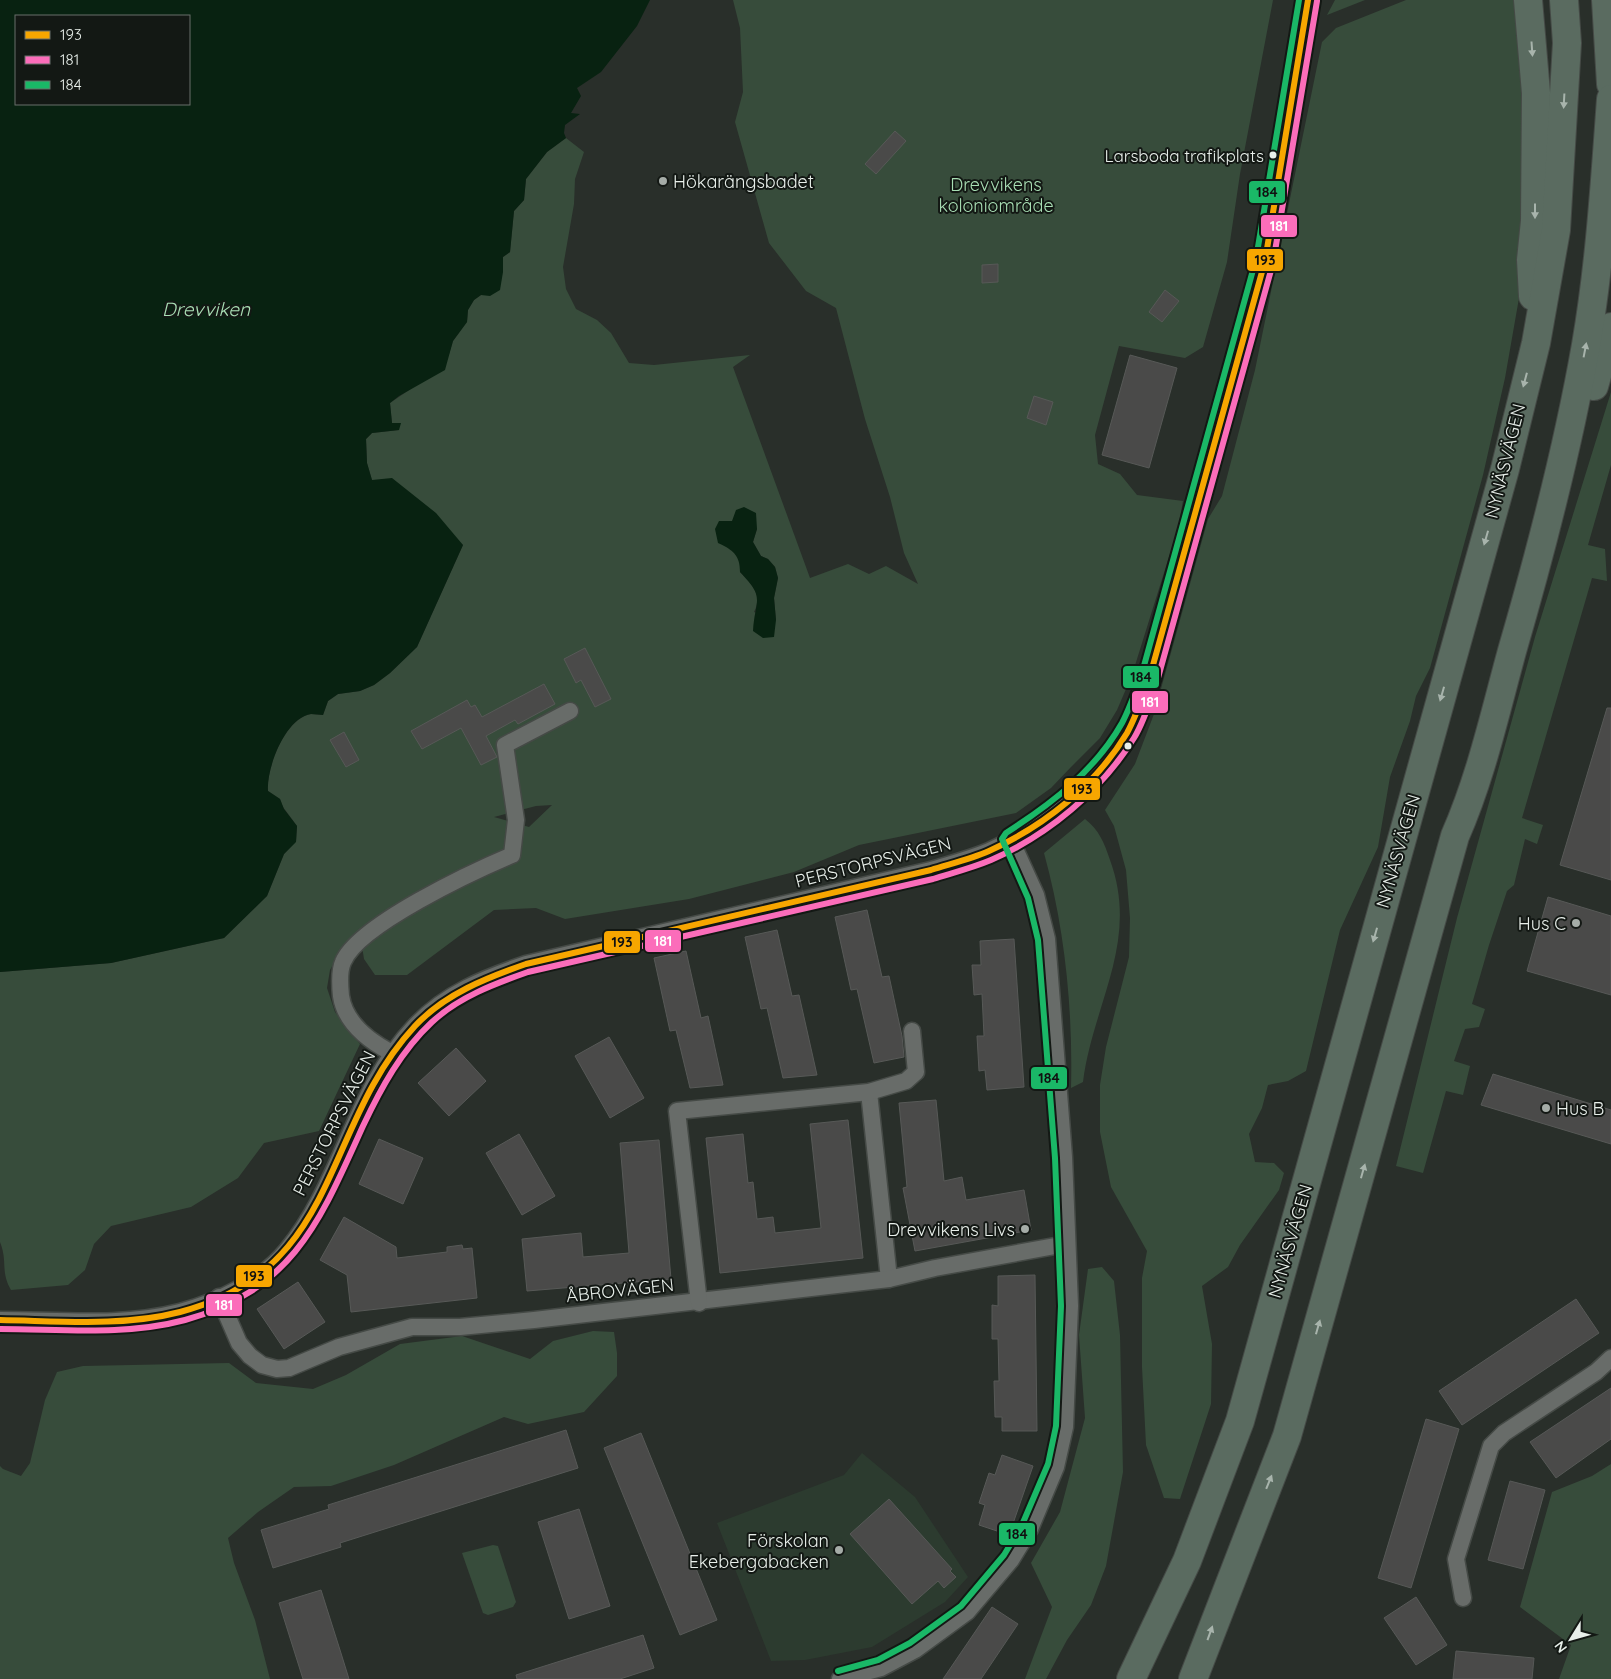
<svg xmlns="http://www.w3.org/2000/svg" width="1611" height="1679" viewBox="0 0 1611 1679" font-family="Quicksand,sans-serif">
  <rect width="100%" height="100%" fill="#292f2a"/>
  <path fill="#2c3b2f" d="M 862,1453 L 915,1497 L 968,1577 L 945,1602 L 872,1647 L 805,1660 L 771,1661 L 717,1523 L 844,1475 Z"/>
  <g fill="#374c3b" fill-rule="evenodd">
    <path d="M 733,0 L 1273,0 L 1240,174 L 1227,262 L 1203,347 L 1185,358 L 1119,346 L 1095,435 L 1098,464 L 1120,474 L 1137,495 L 1183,501 L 1178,528 L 1132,675 L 1117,710 L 1100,738 L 1071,767 L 1051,788 L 1016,813 L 859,845 L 794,872 L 689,899 L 565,919 L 536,908 L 494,910 L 407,975 L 375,975 L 364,959 L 360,934 L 344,944 L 330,970 L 327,988 L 335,1012 L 360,1044 L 319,1131 L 264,1143 L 238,1178 L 191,1207 L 111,1226 L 94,1244 L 85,1270 L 68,1285 L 11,1290 C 0,1271 8,1262 0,1242 L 0,972 L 111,963 L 224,938 L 267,896 L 284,854 L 296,841 L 297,826 L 283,807 L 280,799 L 268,791 C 266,769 285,718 311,714 C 315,714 320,715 323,715 L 328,701 L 338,694 L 360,691 L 374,685 L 390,673 L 417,647 L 463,545 L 372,480 L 367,463 L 366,439 L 372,433 L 399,430 L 392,423 L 390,403 L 412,388 L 449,354 L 453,341 L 467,322 L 468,310 L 474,300 L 481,295 L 503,272 L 503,257 L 510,252 L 514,211 L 524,200 L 526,179 L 547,152 L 566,138 L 584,152 L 575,179 L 574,204 L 563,267 L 566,289 L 576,309 L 597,320 L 611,333 L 629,363 L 654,365 L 750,355 L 733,367 L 810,578 L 848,564 L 869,574 L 886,566 L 918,584 L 904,553 L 890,497 L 865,419 L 836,308 L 806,291 L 769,243 L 735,122 L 743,92 L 740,28 ZM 727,521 L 732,521 L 757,529 L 753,542 L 761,556 L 768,559 L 775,567 L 778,578 L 774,598 L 776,620 L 754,612 C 763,594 752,585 740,572 L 740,560 L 733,550 ZM 552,805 L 529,827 L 494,817 L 536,806 Z"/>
    <path d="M 1335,0 L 1365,0 L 1327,15 Z"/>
    <path d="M 1406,0 L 1521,0 L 1525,59 L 1522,281 L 1505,378 L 1483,475 L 1430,668 L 1416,696 L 1410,721 L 1390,777 L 1378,847 L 1340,930 L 1306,1071 L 1288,1081 L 1268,1085 L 1262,1108 L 1249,1134 L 1255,1162 L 1274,1163 L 1284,1173 L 1279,1190 L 1240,1245 L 1228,1267 L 1202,1286 L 1212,1344 L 1211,1404 L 1180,1499 L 1164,1498 L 1146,1445 L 1142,1367 L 1142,1278 L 1147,1251 L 1111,1187 L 1100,1132 L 1100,1085 L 1106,1047 L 1129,957 L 1130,918 L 1126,870 L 1114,826 L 1105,810 L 1135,764 L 1154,714 L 1208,519 L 1222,496 L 1255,370 L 1322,42 L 1336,28 Z"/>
    <path d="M 1611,392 L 1611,465 L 1588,545 L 1605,549 L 1607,581 L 1592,578 L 1522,818 L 1543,825 L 1537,844 L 1525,839 L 1514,885 L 1507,891 L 1489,945 L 1472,1004 L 1485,1009 L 1479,1027 L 1465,1029 L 1454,1061 L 1470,1066 L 1463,1095 L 1446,1091 L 1423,1173 L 1396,1166 L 1457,918 L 1535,637 Z"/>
    <path d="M 1085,819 C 1099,830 1104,842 1110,860 C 1140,942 1093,1003 1083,1082 L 1071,1088 C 1073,1010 1065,929 1044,853 Z"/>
    <path d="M 1102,1267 L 1114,1281 L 1120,1335 L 1123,1472 L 1106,1566 L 1091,1605 L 1067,1640 L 1046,1679 L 1025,1679 L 1052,1607 L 1031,1563 L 1060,1512 L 1085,1418 L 1079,1335 L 1088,1269 Z"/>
    <path d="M 593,1331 L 614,1332 L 617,1353 L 617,1376 L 584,1412 L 528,1424 L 504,1417 L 394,1465 L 331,1486 L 294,1487 L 258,1512 L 228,1538 L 234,1563 L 255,1620 L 270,1679 L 0,1679 L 0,1466 L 3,1469 L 21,1476 L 30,1463 L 45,1400 L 57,1372 L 83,1366 L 229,1363 L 256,1383 L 313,1389 L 346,1375 L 400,1344 L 462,1336 L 530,1359 L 553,1341 Z"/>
    <path d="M 1611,1464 L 1611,1679 L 1559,1679 L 1571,1645 L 1520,1607 L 1552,1492 L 1592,1476 Z"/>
    <path d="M 493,1545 L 498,1546 L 516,1602 L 513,1607 L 488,1615 L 483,1613 L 462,1553 Z"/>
  </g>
  <g fill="#082211" fill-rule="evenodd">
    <path d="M 0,0 L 650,0 L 637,26 L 601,72 L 577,88 L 581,96 L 571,113 L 580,114 L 565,125 L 564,133 L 566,138 L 547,152 L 526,179 L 524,200 L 514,211 L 510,252 L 503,257 L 503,272 L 500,290 L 490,296 L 481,295 L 474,300 L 468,310 L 467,322 L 453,341 L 445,370 L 399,396 L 390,403 L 392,423 L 401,423 L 399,430 L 372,433 L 366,439 L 367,463 L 372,480 L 392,478 L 436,513 L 463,545 L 417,647 L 390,673 L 374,685 L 360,691 L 338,694 L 328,701 L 323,715 C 320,715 315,714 311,714 C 285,718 266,769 268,791 L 280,799 L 284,809 L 297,826 L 296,842 L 284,854 L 267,896 L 224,938 L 111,963 L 0,972 ZM 189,16 L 189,104 L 16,104 L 16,16 Z"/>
    <path d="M 744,507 L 756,513 L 757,529 L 753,542 L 761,556 L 768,559 L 775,567 L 778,578 L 774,598 L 776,620 L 774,637 L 763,638 L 753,631 C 755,598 766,599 740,572 C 740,555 733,550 718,543 L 715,529 L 719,521 L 732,521 L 736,510 Z"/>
  </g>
  <g fill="#4a4a49" stroke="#575957">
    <path d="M 895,131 L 906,141 L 876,174 L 865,164 Z"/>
    <path d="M 998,264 L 998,282 L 982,283 L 982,265 Z"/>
    <path d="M 1165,290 L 1179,301 L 1162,322 L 1149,312 Z"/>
    <path d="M 1130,355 L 1177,368 L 1149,468 L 1102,455 Z"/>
    <path d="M 1034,396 L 1053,402 L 1046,425 L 1027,418 Z"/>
    <path d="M 585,648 L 611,699 L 595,707 L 581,680 L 576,683 L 564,659 Z"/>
    <path d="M 544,684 L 555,704 L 518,724 L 515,720 L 486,736 L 497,757 L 481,765 L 461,728 L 422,749 L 411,731 L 467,700 L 471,707 L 475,705 L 482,717 Z"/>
    <path d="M 1607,708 L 1611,708 L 1611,880 L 1560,865 Z"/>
    <path d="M 344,732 L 359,760 L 346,767 L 330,740 Z"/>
    <path d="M 1548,897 L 1611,916 L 1611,995 L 1527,971 Z"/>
    <path d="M 867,910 L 882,977 L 889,976 L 902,1036 L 904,1057 L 874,1063 L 857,989 L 851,990 L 835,917 Z"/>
    <path d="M 777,930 L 792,996 L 799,995 L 817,1075 L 783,1078 L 767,1008 L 761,1009 L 745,937 Z"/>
    <path d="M 1014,939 L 1024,1087 L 987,1090 L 985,1070 L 979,1071 L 977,1036 L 984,1036 L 982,994 L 974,995 L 972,965 L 981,965 L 980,941 Z"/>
    <path d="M 686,951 L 701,1018 L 708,1016 L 723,1085 L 690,1088 L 676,1030 L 670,1031 L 654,958 Z"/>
    <path d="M 609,1037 L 644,1098 L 610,1118 L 575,1056 Z"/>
    <path d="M 456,1048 L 486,1081 L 449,1116 L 418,1083 Z"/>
    <path d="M 1493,1074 L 1611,1110 L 1611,1144 L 1481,1105 Z"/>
    <path d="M 936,1100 L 944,1181 L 962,1177 L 966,1200 L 1024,1190 L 1031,1230 L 915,1251 L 903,1188 L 907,1187 L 899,1103 Z"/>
    <path d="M 848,1120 L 863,1258 L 720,1273 L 706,1138 L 743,1134 L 748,1183 L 753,1182 L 757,1219 L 773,1217 L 775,1233 L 821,1228 L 810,1124 Z"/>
    <path d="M 519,1134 L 555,1196 L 522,1215 L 486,1153 Z"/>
    <path d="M 379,1139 L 423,1158 L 403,1204 L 359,1184 Z"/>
    <path d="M 659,1140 L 671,1279 L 527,1291 L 522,1239 L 581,1233 L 583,1257 L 629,1253 L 620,1143 Z"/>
    <path d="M 344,1217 L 396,1247 L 397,1258 L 447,1252 L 447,1247 L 462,1245 L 463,1249 L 472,1248 L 477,1298 L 351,1312 L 347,1275 L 320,1260 Z"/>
    <path d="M 1035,1275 L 1037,1431 L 1002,1431 L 1002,1417 L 995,1417 L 994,1381 L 999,1381 L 998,1339 L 992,1339 L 992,1305 L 998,1306 L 998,1276 Z"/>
    <path d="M 298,1282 L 325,1322 L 284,1349 L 257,1309 Z"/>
    <path d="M 1576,1299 L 1599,1333 L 1462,1425 L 1439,1391 Z"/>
    <path d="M 1611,1388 L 1611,1439 L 1556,1478 L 1530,1442 Z"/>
    <path d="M 1426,1419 L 1459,1429 L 1411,1588 L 1378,1578 Z"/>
    <path d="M 566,1430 L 578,1468 L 340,1543 L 341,1547 L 273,1568 L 261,1530 L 329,1509 L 328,1505 Z"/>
    <path d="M 641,1433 L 717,1620 L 680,1635 L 604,1448 Z"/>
    <path d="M 1002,1455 L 1033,1466 L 1009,1535 L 979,1525 L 985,1505 L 979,1503 L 989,1473 L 995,1475 Z"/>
    <path d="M 1510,1481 L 1545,1490 L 1523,1569 L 1488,1560 Z"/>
    <path d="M 889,1499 L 952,1569 L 950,1571 L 956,1577 L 944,1588 L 938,1581 L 912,1604 L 850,1534 Z"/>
    <path d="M 579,1509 L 610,1606 L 569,1619 L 538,1522 Z"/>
    <path d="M 321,1590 L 340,1650 L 349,1679 L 303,1679 L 279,1603 Z"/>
    <path d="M 1416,1597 L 1447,1645 L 1416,1665 L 1384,1618 Z"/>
    <path d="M 992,1607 L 1018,1624 L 981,1679 L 943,1679 Z"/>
    <path d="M 643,1635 L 654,1668 L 620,1679 L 517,1679 L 516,1675 Z"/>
    <path d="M 1456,1651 L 1534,1658 L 1532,1679 L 1453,1679 Z"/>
  </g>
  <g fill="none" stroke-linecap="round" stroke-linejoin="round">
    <defs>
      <g id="minor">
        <path d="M 392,1053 C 369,1041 345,1023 341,996 C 340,986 339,971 343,962 C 358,925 474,871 512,855 L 516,820 L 505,745 L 570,711"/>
        <path d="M 869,1092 L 889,1279"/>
        <path d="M 219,1297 L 239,1343 L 250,1356 L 262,1365 L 277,1369 L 289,1368 L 339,1347 L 412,1327 L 460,1327 L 534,1320 L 889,1279 L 935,1268 L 1066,1244"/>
        <path d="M 699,1303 L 677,1111 L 869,1092 L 906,1081 L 916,1072 L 912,1031"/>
        <path d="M 0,1320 C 59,1320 122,1327 180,1312 C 218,1302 262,1281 287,1250 C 342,1183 354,1090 415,1026 C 446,993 485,978 526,964 L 931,870 C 950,864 970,859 989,851 C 1043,827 1096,784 1127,733 C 1137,715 1143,695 1150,676 L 1265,261 L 1308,0"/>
        <path d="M 1463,1598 L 1456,1559 L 1491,1446 L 1504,1433 L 1596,1372 L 1611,1358"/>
        <path d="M 840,1679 L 881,1668 L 915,1650 L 967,1612 L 1011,1560 L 1030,1529 L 1056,1467 L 1065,1427 L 1070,1306 L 1064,1157 L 1047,939 L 1036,895 L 1011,840"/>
      </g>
      <g id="motorway">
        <path d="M 1528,0 L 1536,93 L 1535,221 L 1531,260 L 1533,296"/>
        <path d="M 1606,0 L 1611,84"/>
        <path d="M 1594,386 L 1611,327"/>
        <path d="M 1131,1679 L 1187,1561 L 1240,1421 L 1505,469 L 1536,343 L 1556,230 L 1567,43 L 1564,0"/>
        <path d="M 1193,1679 L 1287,1436 L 1455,836 C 1481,777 1495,713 1512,651 C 1541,551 1568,448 1586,345 C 1600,264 1605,181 1611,99"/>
      </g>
    </defs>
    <use href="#minor" stroke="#454a46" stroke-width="19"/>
    <use href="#motorway" stroke="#454a46" stroke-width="30"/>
    <use href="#minor" stroke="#686c69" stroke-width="16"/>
    <use href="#motorway" stroke="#5a6b60" stroke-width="28"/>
    <defs>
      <path id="bus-1" d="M 0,1320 C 60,1321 122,1327 180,1312 C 342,1270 321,1127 415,1026 C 445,994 486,978 526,964 L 931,870 C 950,864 971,859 989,851 C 1044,826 1096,785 1127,733 C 1137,715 1143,695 1150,676 L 1265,261 L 1308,0"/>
      <path id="bus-2" d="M 0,1329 C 61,1329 125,1336 185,1320 C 294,1289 320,1221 363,1126 C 381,1088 401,1051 432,1022 C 459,997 494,984 528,972 L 933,879 C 952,873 972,868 991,860 C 1048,835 1101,791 1134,738 C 1145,720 1151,698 1158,678 L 1273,263 L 1317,1"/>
      <path id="bus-3" d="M 838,1671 L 878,1660 L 910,1643 L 961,1606 L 1004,1555 L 1022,1525 L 1048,1464 L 1056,1426 L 1061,1306 L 1055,1158 L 1038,940 L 1028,898 L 1002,839 L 1006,833 C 1051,804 1095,771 1122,723 C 1130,708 1136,690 1142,673 L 1256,259 L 1299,0"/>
    </defs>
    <use href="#bus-1" stroke="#131814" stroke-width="10"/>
    <use href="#bus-2" stroke="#131814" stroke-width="10"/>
    <use href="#bus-3" stroke="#131814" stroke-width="10"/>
    <use href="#bus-1" stroke="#f7a600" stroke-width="6"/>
    <use href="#bus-2" stroke="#fb6dba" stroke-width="6"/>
    <use href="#bus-3" stroke="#1ab867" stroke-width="6"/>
  </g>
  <defs><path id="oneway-solid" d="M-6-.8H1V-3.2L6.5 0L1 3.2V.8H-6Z" transform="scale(1.25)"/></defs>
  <g fill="#a8b4ac">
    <use href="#oneway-solid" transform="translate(1532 49) rotate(86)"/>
    <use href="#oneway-solid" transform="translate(1564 101) rotate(93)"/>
    <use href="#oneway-solid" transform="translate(1535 211) rotate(90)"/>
    <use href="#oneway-solid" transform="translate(1585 350) rotate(-79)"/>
    <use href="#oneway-solid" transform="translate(1525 380) rotate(105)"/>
    <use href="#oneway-solid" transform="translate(1486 538) rotate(106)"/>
    <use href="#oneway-solid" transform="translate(1442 694) rotate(106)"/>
    <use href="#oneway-solid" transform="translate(1375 935) rotate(106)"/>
    <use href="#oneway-solid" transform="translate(1363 1171) rotate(-74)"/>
    <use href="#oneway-solid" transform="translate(1318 1327) rotate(-74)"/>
    <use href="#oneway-solid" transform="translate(1269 1482) rotate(-68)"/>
    <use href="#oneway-solid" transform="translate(1210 1633) rotate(-70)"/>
  </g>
  <g fill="#e8efea" stroke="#131814" stroke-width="2">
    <circle cx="1273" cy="155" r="4.5"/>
    <circle cx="1128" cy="746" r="4.5"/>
  </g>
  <g fill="#a5aca7" stroke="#131814" stroke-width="2">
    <circle cx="663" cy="181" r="5"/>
    <circle cx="1576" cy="923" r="5"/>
    <circle cx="1546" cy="1108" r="5"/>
    <circle cx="1025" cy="1229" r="5"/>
    <circle cx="839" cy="1550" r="5"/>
  </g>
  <g text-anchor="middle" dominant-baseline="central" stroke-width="4" stroke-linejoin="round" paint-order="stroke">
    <g font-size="17" fill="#e8efea" stroke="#131814" text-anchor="end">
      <text x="1264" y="155">Larsboda trafikplats</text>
    </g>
    <g font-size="18" fill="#e8efea" stroke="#131814" text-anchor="end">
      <text x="673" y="181" text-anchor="start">Hökarängsbadet</text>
      <text x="1566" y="923">Hus C</text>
      <text x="1556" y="1108" text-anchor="start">Hus B</text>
      <text x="1015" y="1229">Drevvikens Livs</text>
      <text x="829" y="1540">Förskolan<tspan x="829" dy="21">Ekebergabacken</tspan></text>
    </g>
    <g font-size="18" fill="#a8deb4" stroke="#131814">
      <text x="996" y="184">Drevvikens<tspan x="996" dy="21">koloniområde</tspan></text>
    </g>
    <g font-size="18" fill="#e8efea" stroke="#131814">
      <text transform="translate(1505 461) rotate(-76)">NYNÄSVÄGEN</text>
      <text transform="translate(1398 851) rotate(-74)">NYNÄSVÄGEN</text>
      <text transform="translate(873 862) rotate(-14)">PERSTORPSVÄGEN</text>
      <text transform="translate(334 1123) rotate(-63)">PERSTORPSVÄGEN</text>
      <text transform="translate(1290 1241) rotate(-74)">NYNÄSVÄGEN</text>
      <text transform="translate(620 1290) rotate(-6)">ÅBROVÄGEN</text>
    </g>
    <g font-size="19" font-style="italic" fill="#aae0b6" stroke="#131814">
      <text x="206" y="309">Drevviken</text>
    </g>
  </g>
  <g stroke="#131814" stroke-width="2">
    <rect x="1248" y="180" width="38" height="24" rx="5" fill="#1ab867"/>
    <rect x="1260" y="214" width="38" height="24" rx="5" fill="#fb6dba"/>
    <rect x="1246" y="248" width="38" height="24" rx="5" fill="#f7a600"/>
    <rect x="1122" y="665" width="38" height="24" rx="5" fill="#1ab867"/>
    <rect x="1131" y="690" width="38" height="24" rx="5" fill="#fb6dba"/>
    <rect x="1063" y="777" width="38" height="24" rx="5" fill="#f7a600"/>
    <rect x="644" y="929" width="38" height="24" rx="5" fill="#fb6dba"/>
    <rect x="603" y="930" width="38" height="24" rx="5" fill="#f7a600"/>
    <rect x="1030" y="1066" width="38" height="24" rx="5" fill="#1ab867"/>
    <rect x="235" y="1264" width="38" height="24" rx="5" fill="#f7a600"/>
    <rect x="205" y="1293" width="38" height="24" rx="5" fill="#fb6dba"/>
    <rect x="998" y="1522" width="38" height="24" rx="5" fill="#1ab867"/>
  </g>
  <g font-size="14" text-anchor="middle" font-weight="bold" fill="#fff">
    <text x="1279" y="231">181</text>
    <text x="1150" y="707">181</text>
    <text x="663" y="946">181</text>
    <text x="224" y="1310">181</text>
  </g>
  <g font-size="14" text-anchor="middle" font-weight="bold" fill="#111">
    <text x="1267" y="197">184</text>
    <text x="1265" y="265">193</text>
    <text x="1141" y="682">184</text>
    <text x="1082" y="794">193</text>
    <text x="622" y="947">193</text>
    <text x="1049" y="1083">184</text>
    <text x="254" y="1281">193</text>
    <text x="1017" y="1539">184</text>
  </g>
  <rect x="15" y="15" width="175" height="90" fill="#131814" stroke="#686e6a"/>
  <rect x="25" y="31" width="25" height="8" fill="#f7a600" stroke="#686e6a"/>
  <text x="60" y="40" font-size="15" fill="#e8efea">193</text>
  <rect x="25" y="56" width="25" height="8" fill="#fb6dba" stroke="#686e6a"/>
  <text x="60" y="65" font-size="15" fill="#e8efea">181</text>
  <rect x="25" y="81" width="25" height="8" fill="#1ab867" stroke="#686e6a"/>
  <text x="60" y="90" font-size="15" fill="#e8efea">184</text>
  <g transform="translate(1571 1639) rotate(233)" stroke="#131814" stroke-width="4" paint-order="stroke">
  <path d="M0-4L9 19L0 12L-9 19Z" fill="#e8efea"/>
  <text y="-8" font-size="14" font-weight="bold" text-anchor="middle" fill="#e8efea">N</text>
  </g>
</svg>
